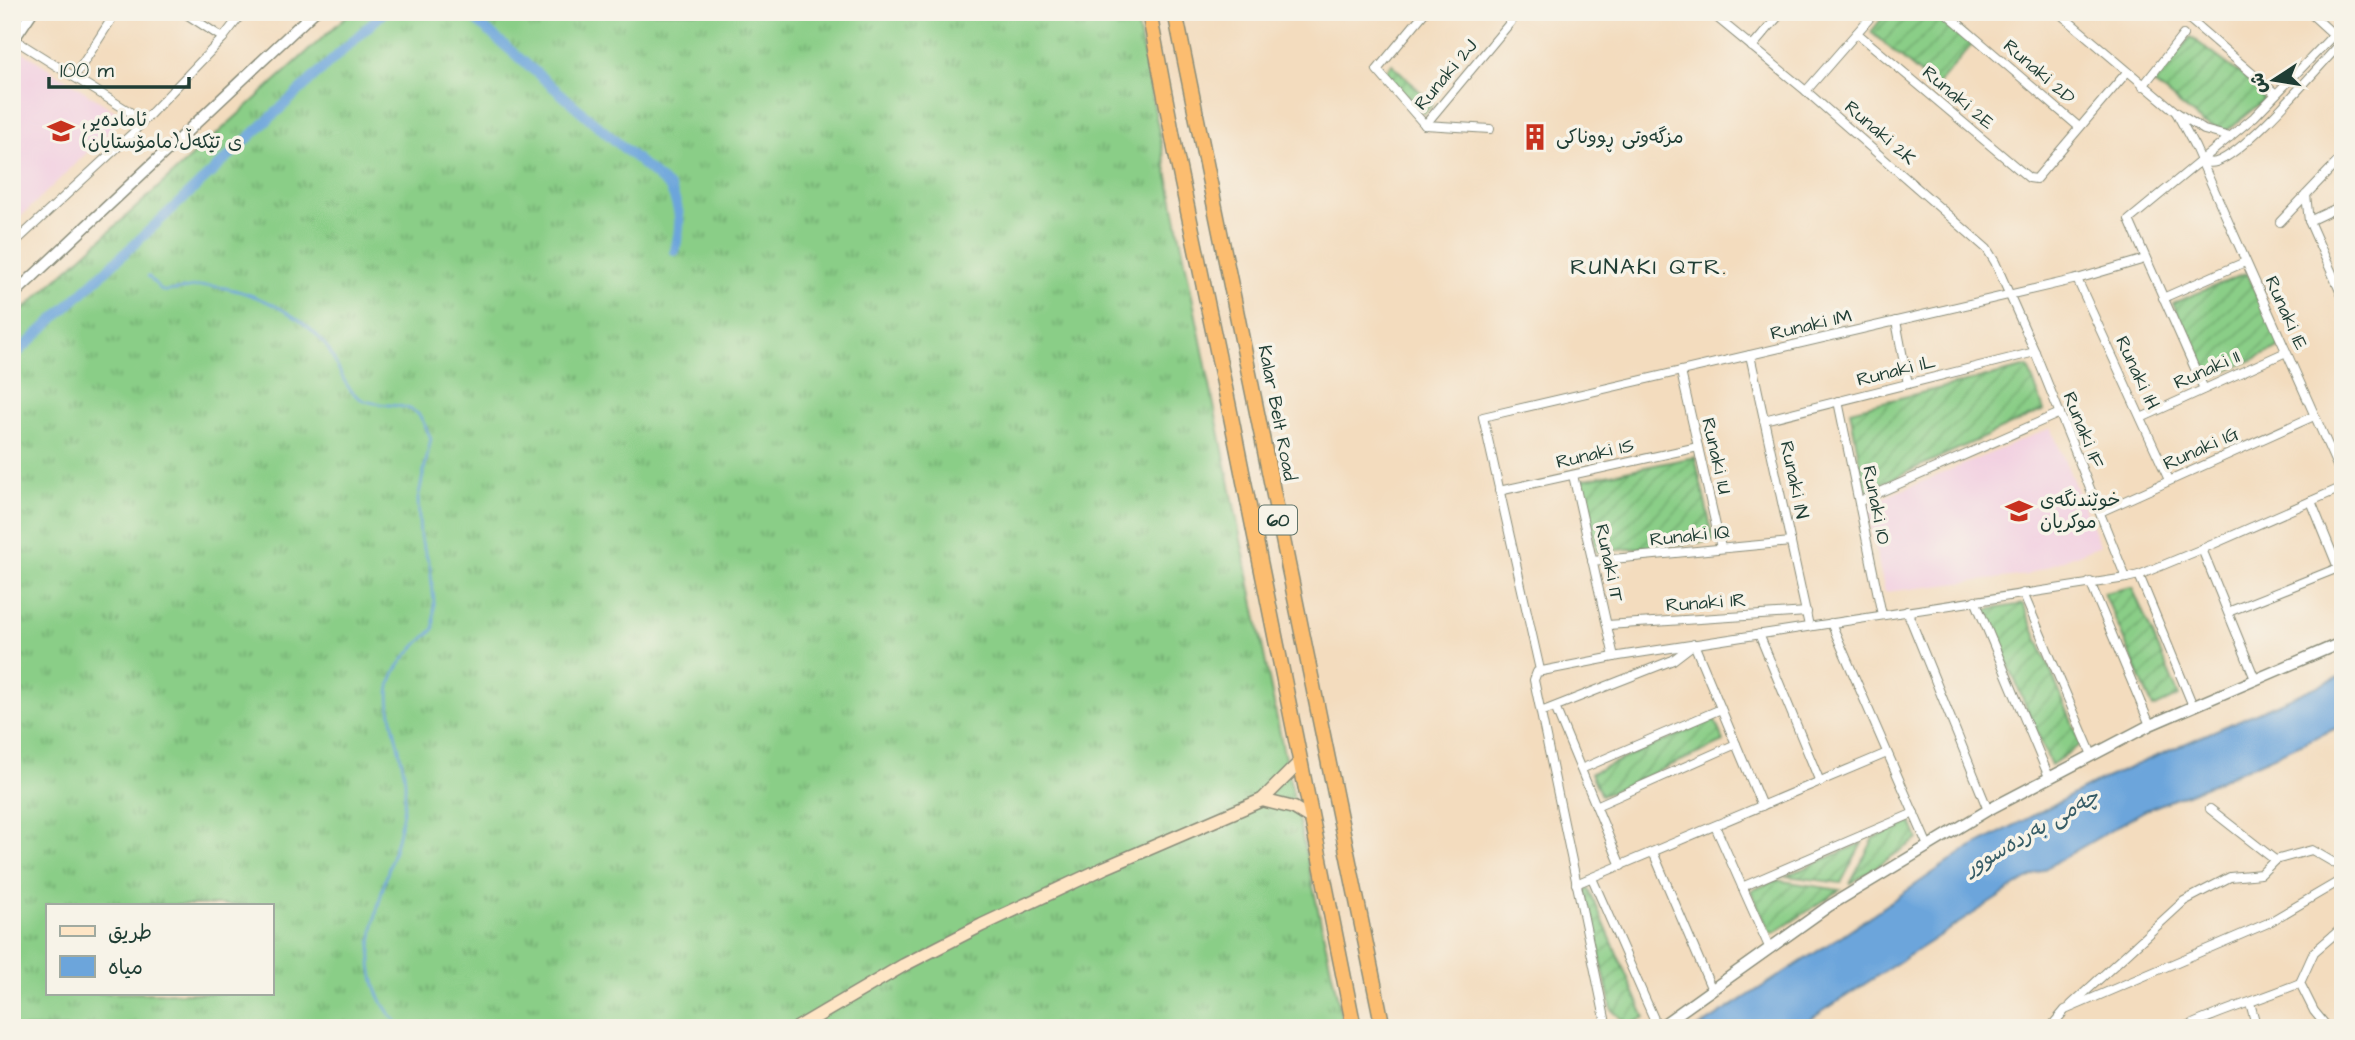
<svg xmlns="http://www.w3.org/2000/svg" width="2355" height="1040" viewBox="0 0 2355 1040" font-family="'Architects Daughter','Playpen Sans Arabic',sans-serif">
  <defs>
    <pattern id="grass-tufts" width="24" height="20" patternUnits="userSpaceOnUse" patternTransform="scale(1.75)"><rect width="24" height="20" fill="#8ace87"/><path d="M3 7l-1-3M5 7V3M7 7l1-3M15 17l-1-3M17 17v-4M19 17l1-3" fill="none" stroke="#70a86f"/></pattern>
    <pattern id="garden-furrows" width="10" height="10" patternUnits="userSpaceOnUse" patternTransform="scale(1.75)"><rect width="10" height="10" fill="#8ace87"/><path d="M-1 1l2-2M0 10L10 0M9 11l2-2" fill="none" stroke="#70a86f"/></pattern>
  </defs>
  <rect width="100%" height="100%" fill="#f7f3e8"/>
  <filter id="ink" filterUnits="userSpaceOnUse"><feTurbulence type="fractalNoise" baseFrequency=".0143" numOctaves="2"/><feDisplacementMap in="SourceGraphic" scale="14" xChannelSelector="R" yChannelSelector="G"/><feConvolveMatrix kernelMatrix="1 2 1 2 8 2 1 2 1" color-interpolation-filters="sRGB"/></filter>
  <filter id="wash" filterUnits="userSpaceOnUse"><feTurbulence type="fractalNoise" baseFrequency=".00686" numOctaves="4" result="noise"/><feDisplacementMap in="SourceGraphic" scale="28" xChannelSelector="R" yChannelSelector="G"/><feGaussianBlur stdDeviation="1.57" result="paint"/><feColorMatrix in="noise" values="0 0 0 0 0 0 0 0 0 0 0 0 0 0 0 0 0 1.4 0 .05"/><feComposite in="paint" operator="in"/></filter>
  <g filter="url(#wash)">
    <rect width="100%" height="100%" fill="#f3dcbe"/>
    <g fill="#f2cfe1">
      <path d="M 17,48 L 124,117 L 12,225 L 12,53 Z"/>
      <path d="M 2051,428 L 2100,545 L 2027,575 L 1885,592 L 1866,505 Z"/>
    </g>
    <path fill="url(#grass-tufts)" stroke="#54865e" stroke-width="2" fill-rule="evenodd" d="M 351,12 L 1135,12 L 1284,754 L 1344,1028 L 12,1028 L 12,320 ZM 47,905 L 271,905 L 271,993 L 47,993 Z"/>
    <g fill="url(#garden-furrows)" stroke="#54865e" stroke-width="2">
      <path d="M 1887,12 L 1938,12 L 1974,42 L 1936,87 L 1871,32 Z"/>
      <path d="M 2191,37 L 2256,86 L 2264,100 L 2226,131 L 2203,123 L 2152,82 Z"/>
      <path d="M 1392,64 L 1433,104 L 1424,114 L 1384,73 Z"/>
      <path d="M 2247,273 L 2282,347 L 2206,380 L 2173,303 Z"/>
      <path d="M 2028,367 L 2044,410 L 1865,491 L 1850,410 Z"/>
      <path d="M 1695,457 L 1714,541 L 1597,552 L 1581,480 Z"/>
      <path d="M 2132,587 L 2179,696 L 2153,708 L 2104,593 Z"/>
      <path d="M 2023,604 L 2081,744 L 2051,765 L 1985,610 Z"/>
      <path d="M 1714,719 L 1724,742 L 1601,796 L 1591,773 Z"/>
      <path d="M 1911,822 L 1918,839 L 1850,884 L 1874,838 Z"/>
      <path d="M 1862,843 L 1841,883 L 1786,876 Z"/>
      <path d="M 1776,880 L 1840,890 L 1774,933 L 1770,932 L 1751,891 Z"/>
      <path d="M 1589,889 L 1645,1018 L 1632,1023 L 1625,1022 L 1612,1010 L 1585,891 Z"/>
    </g>
    <path fill="#6ca5db" stroke="#467188" stroke-width="2" d="M 2343,675 L 2343,725 L 2209,785 L 2144,811 L 2022,882 L 1797,1028 L 1698,1028 L 1838,938 L 1963,852 L 2099,781 Z"/>
    <g fill="none" stroke-linecap="round" stroke-linejoin="round">
      <g stroke="#6ca5db" stroke-width="2.5">
        <path d="M 148,276 L 162,291 C 178,291 195,285 210,286 C 250,289 302,314 326,346 C 338,362 343,389 361,399 C 377,408 403,401 418,414 C 423,419 427,431 431,438 L 418,499 L 420,537 L 430,566 L 434,601 L 434,629 C 416,646 394,663 390,687 C 385,711 404,756 405,782 C 408,863 328,961 403,1028"/>
        <path d="M 524,1028 C 540,1019 551,1018 567,1028"/>
      </g>
      <g stroke="#6ca5db" stroke-width="10">
        <path d="M 466,12 L 670,188 C 682,213 681,225 675,251"/>
        <path d="M 12,358 L 384,12"/>
      </g>
    </g>
  </g>
  <g filter="url(#ink)">
    <g fill="none" stroke-linecap="round" stroke-linejoin="round">
      <defs>
        <g id="minor">
          <path d="M 183,12 L 223,38"/>
          <path d="M 1710,12 L 1806,91 L 1987,249 L 1995,262 L 2035,352 L 2126,578"/>
          <path d="M 1945,12 L 2079,127"/>
          <path d="M 2058,12 L 2176,112 L 2204,130 L 2230,137"/>
          <path d="M 2181,12 L 2276,94"/>
          <path d="M 2309,12 L 2333,34"/>
          <path d="M 1857,33 L 2029,178 L 2036,179 L 2127,72"/>
          <path d="M 1752,47 L 1782,12"/>
          <path d="M 75,76 L 116,12"/>
          <path d="M 2143,86 L 2183,35"/>
          <path d="M 1806,91 L 1875,12"/>
          <path d="M 2176,112 L 2195,147 L 2343,479"/>
          <path d="M 1425,125 L 1377,70 L 1425,12"/>
          <path d="M 1425,125 L 1519,12"/>
          <path d="M 1425,125 L 1490,129"/>
          <path d="M 136,129 L 223,38 L 243,12"/>
          <path d="M 2200,160 C 2206,162 2210,164 2216,162 C 2247,152 2317,68 2343,41"/>
          <path d="M 2306,195 L 2309,221 L 2343,298"/>
          <path d="M 2309,221 L 2343,205"/>
          <path d="M 2280,222 L 2343,156"/>
          <path d="M 12,245 L 134,132 L 138,122 L 130,112 L 15,40"/>
          <path d="M 2077,279 L 2169,480"/>
          <path d="M 2163,298 L 2245,262"/>
          <path d="M 1896,321 L 1908,384"/>
          <path d="M 1750,355 L 1809,626"/>
          <path d="M 1681,372 L 1721,548"/>
          <path d="M 2204,389 L 2129,220 L 2254,117 L 2343,25"/>
          <path d="M 1838,401 L 1882,615"/>
          <path d="M 2141,418 L 2286,352"/>
          <path d="M 1764,420 L 2035,352"/>
          <path d="M 1573,475 L 1614,657"/>
          <path d="M 1499,491 L 1698,447"/>
          <path d="M 1860,501 L 2060,413"/>
          <path d="M 2311,501 L 2343,580"/>
          <path d="M 2100,512 L 2314,416"/>
          <path d="M 2202,549 L 2255,679"/>
          <path d="M 1592,561 L 1791,542"/>
          <path d="M 2139,575 L 2193,706"/>
          <path d="M 2090,582 L 2150,725"/>
          <path d="M 2023,593 L 2092,755"/>
          <path d="M 1975,600 L 2049,777"/>
          <path d="M 1907,611 L 1988,810"/>
          <path d="M 2228,612 L 2338,568"/>
          <path d="M 1831,623 L 1928,846"/>
          <path d="M 1607,625 L 1807,612"/>
          <path d="M 1759,634 L 1820,782"/>
          <path d="M 1540,670 L 1483,417 L 2077,279 L 2145,259"/>
          <path d="M 1555,707 L 1621,866"/>
          <path d="M 1541,712 L 1673,660 L 1694,644 L 1762,806"/>
          <path d="M 1581,769 L 1721,709"/>
          <path d="M 1596,806 L 1736,744"/>
          <path d="M 2210,809 L 2275,860 L 2312,850 L 2343,868"/>
          <path d="M 1715,826 L 1770,949"/>
          <path d="M 1653,852 L 1712,990"/>
          <path d="M 1592,878 L 1658,1028"/>
          <path d="M 1576,884 L 1887,753"/>
          <path d="M 1742,887 L 1914,813"/>
          <path d="M 2250,1003 L 2257,1028"/>
          <path d="M 2071,1005 L 2184,901 L 2230,877 L 2261,874 L 2275,860"/>
          <path d="M 1607,1028 L 1534,680 L 1537,672 L 1619,656 L 2126,578 L 2139,575 L 2202,549 L 2343,487"/>
          <path d="M 2050,1028 L 2065,1010 L 2268,923 L 2343,879"/>
          <path d="M 2184,1028 C 2222,1010 2262,999 2300,983"/>
          <path d="M 2328,1028 L 2314,1011 L 2300,983 L 2314,952 L 2343,927"/>
        </g>
        <g id="tertiary">
          <path d="M 12,42 L 32,12"/>
          <path d="M 12,296 L 314,12"/>
          <path d="M 1658,1028 L 1829,906 L 1988,810 L 2150,725 L 2343,642"/>
        </g>
        <g id="secondary">
          <path d="M 1262,800 L 1294,808 L 1312,819"/>
          <path d="M 797,1028 L 904,965 L 982,925 L 1104,868 L 1262,800 L 1300,762"/>
        </g>
        <g id="trunk">
          <path d="M 1149,12 L 1176,154 L 1229,407 L 1354,1028"/>
          <path d="M 1175,12 L 1383,1028"/>
        </g>
      </defs>
      <use href="#minor" stroke="#898c79" stroke-width="10"/>
      <use href="#tertiary" stroke="#898c79" stroke-width="13"/>
      <use href="#secondary" stroke="#898c79" stroke-width="15"/>
      <use href="#trunk" stroke="#898c79" stroke-width="17"/>
      <use href="#minor" stroke="#fff" stroke-width="8"/>
      <use href="#tertiary" stroke="#fff" stroke-width="10"/>
      <use href="#secondary" stroke="#fee5c5" stroke-width="12"/>
      <use href="#trunk" stroke="#fcbd6f" stroke-width="14"/>
    </g>
  </g>
  <defs>
    <symbol id="school-bare" viewBox="-9 -9 18 18"><path d="M0-5L7-2L0 1L-7-2ZM-4 1L0 2.5L4 1V4Q0 6-4 4Z" fill="#c8321e" stroke="#f7f3e8" stroke-width="2.5" paint-order="stroke"/></symbol>
    <symbol id="building-bare" viewBox="-9 -9 18 18"><path d="M-4-6H4V6H1V3H-1V6H-4ZM-2.5-4.3h1.7v1.8h-1.7ZM.8-4.3h1.7v1.8H.8ZM-2.5-1h1.7V.8h-1.7ZM.8-1h1.7V.8H.8Z" fill="#c8321e" stroke="#f7f3e8" stroke-width="2.5" paint-order="stroke"/></symbol>
  </defs>
  <g fill-rule="evenodd">
    <use href="#school-bare" x="42" y="112" width="38" height="38"/>
    <use href="#building-bare" x="1516" y="118" width="38" height="38"/>
    <use href="#school-bare" x="2000" y="492" width="38" height="38"/>
  </g>
  <g text-anchor="middle" dominant-baseline="central" stroke-width="7" stroke-linejoin="round" paint-order="stroke">
    <rect fill="#f7f3e8" stroke="#60746a" stroke-width="2" x="1259" y="505.5" width="38" height="29" rx="5"/>
    <g font-size="18" font-weight="bold" fill="#1f3d34">
      <text x="1278" y="520">60</text>
    </g>
    <g font-size="19" fill="#1f3d34" stroke="#f7f3e8">
      <text transform="translate(2039 72) rotate(41)">Runaki 2D</text>
      <text transform="translate(1446 75) rotate(-50)">Runaki 2J</text>
      <text transform="translate(1958 98) rotate(40)">Runaki 2E</text>
      <text transform="translate(1880 133) rotate(41)">Runaki 2K</text>
      <text transform="translate(2286 313) rotate(66)">Runaki 1E</text>
      <text transform="translate(1811 325) rotate(-13)">Runaki 1M</text>
      <text transform="translate(2207 370) rotate(-24)">Runaki 1I</text>
      <text transform="translate(1896 371) rotate(-14)">Runaki 1L</text>
      <text transform="translate(2137 373) rotate(65)">Runaki 1H</text>
      <text transform="translate(1277 413) rotate(79)">Kalar Belt Road</text>
      <text transform="translate(2083 430) rotate(68)">Runaki 1F</text>
      <text transform="translate(2201 449) rotate(-24)">Runaki 1G</text>
      <text transform="translate(1595 454) rotate(-13)">Runaki 1S</text>
      <text transform="translate(1716 456) rotate(77)">Runaki 1U</text>
      <text transform="translate(1794 480) rotate(78)">Runaki 1N</text>
      <text transform="translate(1876 505) rotate(79)">Runaki 1O</text>
      <text transform="translate(1690 536) rotate(-6)">Runaki 1Q</text>
      <text transform="translate(1609 563) rotate(78)">Runaki 1T</text>
      <text transform="translate(1706 603) rotate(-4)">Runaki 1R</text>
    </g>
    <g font-size="19" fill="#1f3d34" stroke="#f7f3e8" text-anchor="start">
      <text x="82" y="120">ئامادەیی<tspan x="82" dy="22">(مامۆستایان)ی تێکەڵ</tspan></text>
      <text x="1556" y="137">مزگەوتی ڕووناکی</text>
      <text x="2040" y="500">خوێندنگەی<tspan x="2040" dy="22">موکریان</tspan></text>
    </g>
    <g font-size="21" font-style="italic" fill="#365c66" stroke="#f7f3e8">
      <text transform="translate(2032 832) rotate(-30)">چەمی بەردەسوور</text>
    </g>
    <g font-size="23" letter-spacing="2" fill="#1f3d34" stroke="#f7f3e8">
      <text x="1649" y="267">RUNAKI QTR.</text>
    </g>
  </g>
  <rect width="2355" height="1040" fill="none" stroke="#f7f3e8" stroke-width="42"/>
  <rect x="46" y="904" width="228" height="91" fill="#f7f3e8" stroke="#a1aaa0" stroke-width="2"/>
  <rect x="60" y="926" width="35" height="10" fill="#fee5c5" stroke="#a1aaa0" stroke-width="2"/>
  <text x="108" y="939" font-size="21" fill="#1f3d34">طريق</text>
  <rect x="60" y="956" width="35" height="21" fill="#6ca5db" stroke="#a1aaa0" stroke-width="2"/>
  <text x="108" y="974" font-size="21" fill="#1f3d34">مياه</text>
  <g transform="translate(2274 80) rotate(258)" stroke="#f7f3e8" stroke-width="5" paint-order="stroke">
  <path d="M0-5L12 26L0 18L-12 26Z" fill="#1f3d34"/>
  <text y="-10" font-size="19" font-weight="bold" text-anchor="middle" fill="#1f3d34">ش</text>
  </g>
  <path d="M49 77v10h140v-10" fill="none" stroke="#1f3d34" stroke-width="3.5"/>
  <text x="60" y="77" font-size="21" fill="#1f3d34" stroke="#f7f3e8" stroke-width="5" paint-order="stroke">100 m</text>
</svg>
